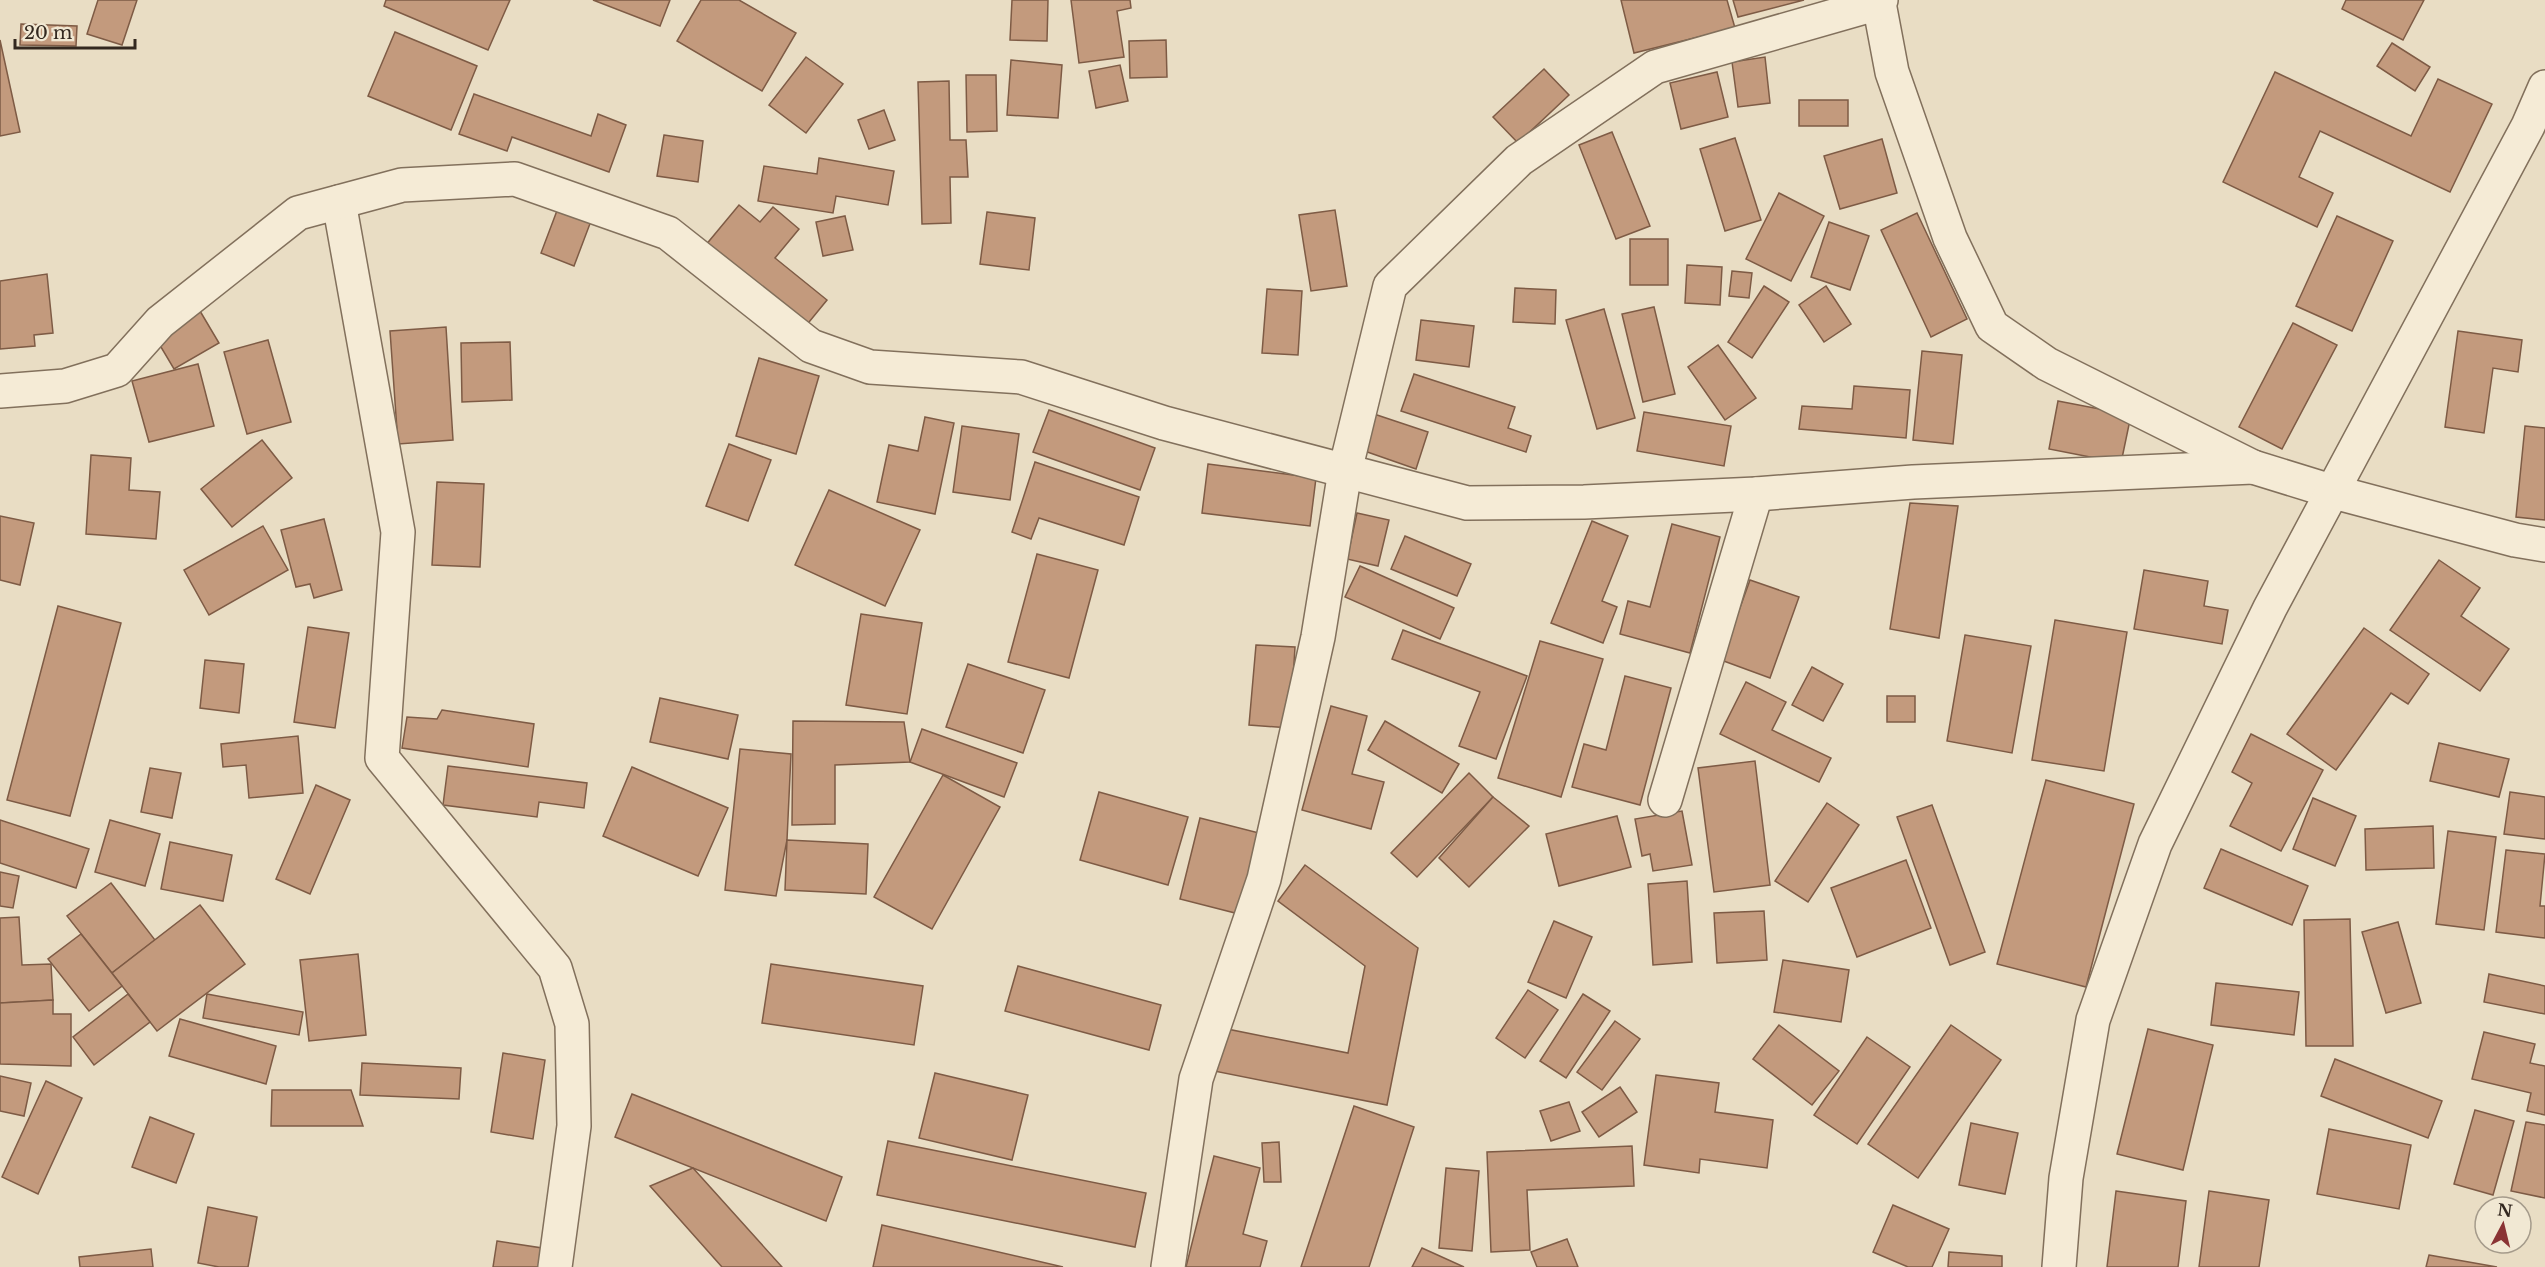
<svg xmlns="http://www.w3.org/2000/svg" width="2545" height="1267" viewBox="0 0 2545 1267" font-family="'Libre Baskerville',serif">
  <rect width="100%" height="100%" fill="#e9ddc4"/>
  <g fill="#c39a7d" stroke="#7e5b45" stroke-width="1.5">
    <path d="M 98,0 L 137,0 L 122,45 L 87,34 Z"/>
    <path d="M 386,0 L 510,0 L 488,50 L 384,6 Z"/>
    <path d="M 593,0 L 670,0 L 660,26 Z"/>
    <path d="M 701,0 L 739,0 L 796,33 L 762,91 L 677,41 Z"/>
    <path d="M 1012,0 L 1048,0 L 1047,41 L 1010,40 Z"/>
    <path d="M 1071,0 L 1130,0 L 1131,8 L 1117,11 L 1124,57 L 1079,63 Z"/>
    <path d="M 1621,0 L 1727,0 L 1735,28 L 1634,53 Z"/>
    <path d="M 1733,0 L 1804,0 L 1738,17 Z"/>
    <path d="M 2346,0 L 2424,0 L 2403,40 L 2342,9 Z"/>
    <path d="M 21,24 L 77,26 L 76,46 L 20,45 Z"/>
    <path d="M 395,32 L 477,66 L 451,130 L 368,96 Z"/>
    <path d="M 0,40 L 20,132 L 0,136 Z"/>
    <path d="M 1166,40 L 1167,77 L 1130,78 L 1129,41 Z"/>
    <path d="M 2392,43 L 2430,67 L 2415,91 L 2377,66 Z"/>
    <path d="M 806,57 L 843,84 L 806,133 L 769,105 Z"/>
    <path d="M 1765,57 L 1770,103 L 1738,107 L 1732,62 Z"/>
    <path d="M 1011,60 L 1062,65 L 1058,118 L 1007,115 Z"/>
    <path d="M 1120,65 L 1128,101 L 1096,108 L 1089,71 Z"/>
    <path d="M 1544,69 L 1569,95 L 1518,143 L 1493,117 Z"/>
    <path d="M 1717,72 L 1728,117 L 1681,129 L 1670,83 Z"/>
    <path d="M 2275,72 L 2411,136 L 2438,79 L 2492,104 L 2450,192 L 2320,131 L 2299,177 L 2333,193 L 2317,227 L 2223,182 Z"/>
    <path d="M 966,75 L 996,75 L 997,131 L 967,132 Z"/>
    <path d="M 949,81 L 950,140 L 966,140 L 968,177 L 950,177 L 951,223 L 922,224 L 918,82 Z"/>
    <path d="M 474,94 L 591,136 L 598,114 L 626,125 L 609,172 L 512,137 L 507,151 L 459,134 Z"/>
    <rect x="1799" y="100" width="49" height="26"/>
    <path d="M 884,110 L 895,140 L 869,149 L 858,120 Z"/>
    <path d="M 1612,132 L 1650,226 L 1616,239 L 1579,145 Z"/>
    <path d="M 664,135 L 703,141 L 698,182 L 657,176 Z"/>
    <path d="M 1735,138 L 1761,220 L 1725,231 L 1700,149 Z"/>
    <path d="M 1882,139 L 1897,193 L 1840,209 L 1824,156 Z"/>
    <path d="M 819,158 L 894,171 L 888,205 L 836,196 L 833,213 L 758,201 L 764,166 L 817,174 Z"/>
    <path d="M 1779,193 L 1824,216 L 1791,281 L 1746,259 Z"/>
    <path d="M 739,205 L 760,222 L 773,207 L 799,229 L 775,258 L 827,300 L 805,327 L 705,246 Z"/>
    <path d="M 558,208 L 591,221 L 574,266 L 541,253 Z"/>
    <path d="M 1335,210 L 1347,286 L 1311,291 L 1299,215 Z"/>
    <path d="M 987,212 L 1035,218 L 1029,270 L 980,264 Z"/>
    <path d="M 1917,213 L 1967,319 L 1931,337 L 1881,230 Z"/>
    <path d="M 845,216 L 853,250 L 823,256 L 816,222 Z"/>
    <path d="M 2337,216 L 2393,241 L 2352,331 L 2296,306 Z"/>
    <path d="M 1829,222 L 1869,236 L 1850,290 L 1811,277 Z"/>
    <rect x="1630" y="239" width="38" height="46"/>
    <path d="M 1687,265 L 1722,267 L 1720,305 L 1685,303 Z"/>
    <path d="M 1732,271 L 1752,273 L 1749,298 L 1729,296 Z"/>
    <path d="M 47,274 L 53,333 L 34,335 L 35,346 L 0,349 L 0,281 Z"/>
    <path d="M 1764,286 L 1789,302 L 1752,358 L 1728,342 Z"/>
    <path d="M 1826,286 L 1851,324 L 1824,342 L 1799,305 Z"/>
    <path d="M 1515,288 L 1556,290 L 1555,324 L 1513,322 Z"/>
    <path d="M 1267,289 L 1302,291 L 1298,355 L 1262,353 Z"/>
    <path d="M 1654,307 L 1675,394 L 1643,402 L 1622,314 Z"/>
    <path d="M 1604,309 L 1635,418 L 1597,429 L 1566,320 Z"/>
    <path d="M 200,311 L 219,343 L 174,369 L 155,337 Z"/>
    <path d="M 1421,320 L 1474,326 L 1469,367 L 1416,360 Z"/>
    <path d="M 2293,323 L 2337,345 L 2282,449 L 2239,427 Z"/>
    <path d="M 446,327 L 453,440 L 398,444 L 390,331 Z"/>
    <path d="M 2458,331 L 2522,340 L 2518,372 L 2493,368 L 2484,433 L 2445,427 Z"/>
    <path d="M 268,340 L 291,422 L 247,434 L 224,352 Z"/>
    <path d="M 510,342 L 512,400 L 462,402 L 461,343 Z"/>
    <path d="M 1718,345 L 1756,398 L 1725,420 L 1688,367 Z"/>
    <path d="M 1922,351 L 1962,355 L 1953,444 L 1913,440 Z"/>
    <path d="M 759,358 L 819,376 L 796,454 L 736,436 Z"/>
    <path d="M 198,364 L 214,426 L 149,442 L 132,381 Z"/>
    <path d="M 1414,374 L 1515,407 L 1508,428 L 1531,436 L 1526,452 L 1401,411 Z"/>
    <path d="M 1854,386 L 1910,390 L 1906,438 L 1799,429 L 1802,406 L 1852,409 Z"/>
    <path d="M 2058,401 L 2131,415 L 2121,463 L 2049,449 Z"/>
    <path d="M 1049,410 L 1155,448 L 1140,490 L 1033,452 Z"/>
    <path d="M 1365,411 L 1428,432 L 1416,469 L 1353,447 Z"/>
    <path d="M 1644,412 L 1731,426 L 1724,466 L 1637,451 Z"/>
    <path d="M 925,417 L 954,423 L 935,514 L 877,502 L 889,445 L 918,451 Z"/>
    <path d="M 962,426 L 1019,434 L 1010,500 L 953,492 Z"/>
    <path d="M 2525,426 L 2545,428 L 2545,520 L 2516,517 Z"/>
    <path d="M 262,440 L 292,478 L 232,527 L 201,489 Z"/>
    <path d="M 729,444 L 771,460 L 748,521 L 706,506 Z"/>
    <path d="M 91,455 L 131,458 L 129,490 L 160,492 L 156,539 L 86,534 Z"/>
    <path d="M 1035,462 L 1139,497 L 1124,545 L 1039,518 L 1031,539 L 1012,532 Z"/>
    <path d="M 1208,464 L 1316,478 L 1310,526 L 1202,513 Z"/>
    <path d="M 437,482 L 484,484 L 480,567 L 432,565 Z"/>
    <path d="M 829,490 L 920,530 L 885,606 L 795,565 Z"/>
    <path d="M 1910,503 L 1958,506 L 1939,638 L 1890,629 Z"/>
    <path d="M 1357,513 L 1389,520 L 1378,566 L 1347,559 Z"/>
    <path d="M 0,516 L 34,523 L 20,585 L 0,580 Z"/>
    <path d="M 324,519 L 342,590 L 314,598 L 310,584 L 296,587 L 281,530 Z"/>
    <path d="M 1592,521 L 1628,536 L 1602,601 L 1617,607 L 1603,643 L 1551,623 Z"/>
    <path d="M 1672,524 L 1720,537 L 1690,653 L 1620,634 L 1628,601 L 1650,607 Z"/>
    <path d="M 263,526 L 288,570 L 209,615 L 184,570 Z"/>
    <path d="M 1405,536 L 1471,564 L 1457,596 L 1391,569 Z"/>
    <path d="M 1037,554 L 1098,570 L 1069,678 L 1008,662 Z"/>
    <path d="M 2439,560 L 2480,588 L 2461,616 L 2509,649 L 2480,691 L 2390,630 Z"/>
    <path d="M 1360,566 L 1454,608 L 1440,639 L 1345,597 Z"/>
    <path d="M 2144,570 L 2208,581 L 2204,606 L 2228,610 L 2222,644 L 2134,629 Z"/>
    <path d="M 1750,580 L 1799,597 L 1770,678 L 1721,660 Z"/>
    <path d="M 58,606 L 121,623 L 70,816 L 7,800 Z"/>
    <path d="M 861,614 L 922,623 L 907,714 L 846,705 Z"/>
    <path d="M 2055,620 L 2127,632 L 2104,771 L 2032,760 Z"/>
    <path d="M 308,627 L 349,633 L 335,728 L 294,722 Z"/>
    <path d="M 2364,628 L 2429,674 L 2408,704 L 2391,693 L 2336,770 L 2287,734 Z"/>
    <path d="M 1403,630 L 1527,676 L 1496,759 L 1459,746 L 1480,692 L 1392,659 Z"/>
    <path d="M 1965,635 L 2031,646 L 2012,753 L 1947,741 Z"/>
    <path d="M 1540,641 L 1603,659 L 1561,797 L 1498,778 Z"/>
    <path d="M 1256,645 L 1295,647 L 1290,728 L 1249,725 Z"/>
    <path d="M 205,660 L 244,664 L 239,713 L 200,708 Z"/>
    <path d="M 968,664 L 1045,690 L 1023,753 L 946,727 Z"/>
    <path d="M 1812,667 L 1843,684 L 1823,721 L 1792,705 Z"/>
    <path d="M 1625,676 L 1671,688 L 1640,805 L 1572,787 L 1584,744 L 1606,750 Z"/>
    <path d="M 1746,682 L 1786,702 L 1772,730 L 1831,758 L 1819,782 L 1720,734 Z"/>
    <rect x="1887" y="696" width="28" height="26"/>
    <path d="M 660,698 L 738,715 L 728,759 L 650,742 Z"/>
    <path d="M 1331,706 L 1367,716 L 1352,774 L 1384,782 L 1371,829 L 1302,810 Z"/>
    <path d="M 442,710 L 534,724 L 528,767 L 402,748 L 407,717 L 437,719 Z"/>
    <path d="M 793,721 L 904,722 L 910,762 L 835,765 L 835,824 L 792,825 Z"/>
    <path d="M 1385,721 L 1459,764 L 1442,793 L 1368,750 Z"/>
    <path d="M 922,729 L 1017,763 L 1004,797 L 910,762 Z"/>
    <path d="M 2251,734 L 2323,770 L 2281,851 L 2230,826 L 2252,783 L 2232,772 Z"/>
    <path d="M 298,736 L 303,793 L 249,798 L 246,765 L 223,767 L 221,744 Z"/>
    <path d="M 2439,743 L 2509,759 L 2499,797 L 2430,781 Z"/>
    <path d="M 740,749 L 791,754 L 787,840 L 776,896 L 725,890 Z"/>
    <path d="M 1755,761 L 1770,885 L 1714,892 L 1698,768 Z"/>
    <path d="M 448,766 L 587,783 L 584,808 L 539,802 L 537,817 L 443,805 Z"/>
    <path d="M 632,767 L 728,808 L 698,876 L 603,836 Z"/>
    <path d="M 150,768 L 181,773 L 172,818 L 141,812 Z"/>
    <path d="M 1469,773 L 1493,797 L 1417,877 L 1391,853 Z"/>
    <path d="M 943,775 L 1000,807 L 932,929 L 874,897 Z"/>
    <path d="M 2046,780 L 2134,804 L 2086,987 L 1997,964 Z"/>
    <path d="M 316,785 L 350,800 L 310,894 L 276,879 Z"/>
    <path d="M 1099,792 L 1188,817 L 1168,885 L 1080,860 Z"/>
    <path d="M 2510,792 L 2545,797 L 2545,839 L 2504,834 Z"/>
    <path d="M 1493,797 L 1529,826 L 1469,887 L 1439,858 Z"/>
    <path d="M 2313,798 L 2356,816 L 2335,866 L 2293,849 Z"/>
    <path d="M 1827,803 L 1859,825 L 1808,902 L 1775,881 Z"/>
    <path d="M 1932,805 L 1985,952 L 1950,965 L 1897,817 Z"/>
    <path d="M 1682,811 L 1692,865 L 1653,871 L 1650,854 L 1642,856 L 1635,819 Z"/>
    <path d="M 1617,816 L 1631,867 L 1559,886 L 1546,834 Z"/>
    <path d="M 1200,818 L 1259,833 L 1239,914 L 1180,899 Z"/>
    <path d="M 0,820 L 89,849 L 76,888 L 0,863 Z"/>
    <path d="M 110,820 L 160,834 L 145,886 L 95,872 Z"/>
    <path d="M 2433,826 L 2434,868 L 2366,870 L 2365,829 Z"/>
    <path d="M 2448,831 L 2496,837 L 2484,930 L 2436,924 Z"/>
    <path d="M 787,840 L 868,844 L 866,894 L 785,890 Z"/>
    <path d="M 170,842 L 232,855 L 223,901 L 161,889 Z"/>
    <path d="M 2221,849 L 2308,886 L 2292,925 L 2204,888 Z"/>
    <path d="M 2506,850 L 2545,854 L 2540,906 L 2545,906 L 2545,938 L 2496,932 Z"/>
    <path d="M 1906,860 L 1931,928 L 1857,957 L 1831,888 Z"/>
    <path d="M 1305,865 L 1418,948 L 1387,1105 L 1214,1071 L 1222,1028 L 1348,1053 L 1365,966 L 1278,901 Z"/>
    <path d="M 0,872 L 19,876 L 13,908 L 0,906 Z"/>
    <path d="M 1687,881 L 1692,962 L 1653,965 L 1648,884 Z"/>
    <path d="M 111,883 L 155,940 L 112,973 L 67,916 Z"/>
    <path d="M 200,905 L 245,964 L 157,1031 L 112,973 Z"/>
    <path d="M 1764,911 L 1767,960 L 1717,963 L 1714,913 Z"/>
    <path d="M 19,917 L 22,965 L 51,964 L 53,1000 L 0,1003 L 0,918 Z"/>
    <path d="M 2350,919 L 2353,1046 L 2306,1046 L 2304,920 Z"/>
    <path d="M 1554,921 L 1592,937 L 1566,998 L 1528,982 Z"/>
    <path d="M 2398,922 L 2421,1003 L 2386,1013 L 2362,932 Z"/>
    <path d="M 81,934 L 122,986 L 89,1011 L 48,959 Z"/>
    <path d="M 358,954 L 366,1035 L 309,1041 L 300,960 Z"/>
    <path d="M 1783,960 L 1849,970 L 1841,1022 L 1774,1012 Z"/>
    <path d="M 771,964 L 923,986 L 914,1045 L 762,1023 Z"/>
    <path d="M 1018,966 L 1161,1005 L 1149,1050 L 1005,1011 Z"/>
    <path d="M 2489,974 L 2545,986 L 2545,1014 L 2484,1002 Z"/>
    <path d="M 2216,983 L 2299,992 L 2294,1035 L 2211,1025 Z"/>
    <path d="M 1528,990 L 1558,1010 L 1525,1058 L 1496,1038 Z"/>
    <path d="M 128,994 L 150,1022 L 94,1065 L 73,1037 Z"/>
    <path d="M 207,994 L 303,1012 L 299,1035 L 203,1018 Z"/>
    <path d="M 1583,994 L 1610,1011 L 1566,1078 L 1540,1061 Z"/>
    <path d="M 53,1000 L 53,1014 L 71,1014 L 71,1066 L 0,1064 L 0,1003 Z"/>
    <path d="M 180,1019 L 276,1046 L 266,1084 L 169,1056 Z"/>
    <path d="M 1615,1021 L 1640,1039 L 1602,1090 L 1577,1072 Z"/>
    <path d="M 1779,1025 L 1839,1071 L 1812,1105 L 1753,1059 Z"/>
    <path d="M 1951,1025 L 2001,1060 L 1918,1178 L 1868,1144 Z"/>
    <path d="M 2148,1029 L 2213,1045 L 2183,1170 L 2117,1154 Z"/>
    <path d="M 2484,1032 L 2535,1044 L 2530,1063 L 2545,1066 L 2545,1115 L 2527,1111 L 2531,1093 L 2472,1079 Z"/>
    <path d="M 1867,1037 L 1910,1067 L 1857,1144 L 1814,1115 Z"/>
    <path d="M 503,1053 L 545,1060 L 533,1139 L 491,1132 Z"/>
    <path d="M 2335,1059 L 2442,1101 L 2428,1138 L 2321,1096 Z"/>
    <path d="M 362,1063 L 461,1068 L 459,1099 L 360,1095 Z"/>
    <path d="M 935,1073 L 1028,1095 L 1012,1160 L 919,1138 Z"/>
    <path d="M 1656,1075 L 1719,1083 L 1715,1112 L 1773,1120 L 1767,1168 L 1700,1159 L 1699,1173 L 1644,1165 Z"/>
    <path d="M 0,1076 L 31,1083 L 24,1116 L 0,1111 Z"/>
    <path d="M 46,1081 L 82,1098 L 38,1194 L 2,1177 Z"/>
    <path d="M 1620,1087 L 1637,1112 L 1599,1137 L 1582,1112 Z"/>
    <path d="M 272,1090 L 351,1090 L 363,1126 L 271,1126 Z"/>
    <path d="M 632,1094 L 842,1177 L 826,1221 L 615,1137 Z"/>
    <path d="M 1569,1102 L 1580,1131 L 1551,1141 L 1540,1111 Z"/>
    <path d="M 1354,1106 L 1414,1127 L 1369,1267 L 1301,1267 Z"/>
    <path d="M 2475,1110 L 2514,1121 L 2493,1195 L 2454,1184 Z"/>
    <path d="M 150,1117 L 194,1134 L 176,1183 L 132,1167 Z"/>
    <path d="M 2526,1122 L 2545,1125 L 2545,1198 L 2511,1191 Z"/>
    <path d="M 1971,1123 L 2018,1133 L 2005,1194 L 1959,1185 Z"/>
    <path d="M 2329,1129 L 2411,1145 L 2399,1209 L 2317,1194 Z"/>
    <path d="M 888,1141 L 1146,1193 L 1135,1247 L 877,1195 Z"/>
    <path d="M 1279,1142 L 1281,1182 L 1264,1182 L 1262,1143 Z"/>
    <path d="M 1632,1146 L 1634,1186 L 1527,1190 L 1530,1250 L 1491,1252 L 1487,1152 Z"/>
    <path d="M 1214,1156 L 1260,1168 L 1243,1234 L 1267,1241 L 1260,1267 L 1186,1267 Z"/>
    <path d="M 693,1168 L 782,1267 L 722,1267 L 650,1186 Z"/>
    <path d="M 1446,1168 L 1479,1171 L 1472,1251 L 1439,1248 Z"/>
    <path d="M 2116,1191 L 2186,1201 L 2178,1267 L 2107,1267 Z"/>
    <path d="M 2209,1191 L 2269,1200 L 2259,1267 L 2199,1267 Z"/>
    <path d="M 1893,1205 L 1949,1229 L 1932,1267 L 1908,1267 L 1873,1252 Z"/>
    <path d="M 208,1207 L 257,1217 L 248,1267 L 219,1267 L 198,1263 Z"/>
    <path d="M 882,1225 L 1063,1267 L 873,1267 Z"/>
    <path d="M 1567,1239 L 1578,1267 L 1537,1267 L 1531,1252 Z"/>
    <path d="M 497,1241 L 542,1248 L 539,1267 L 493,1267 Z"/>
    <path d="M 1422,1248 L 1464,1267 L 1412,1267 Z"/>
    <path d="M 151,1249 L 153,1267 L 80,1267 L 79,1257 Z"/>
    <path d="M 1949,1252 L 2002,1256 L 2002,1267 L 1948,1267 Z"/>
    <path d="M 2429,1255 L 2497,1267 L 2426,1267 Z"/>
  </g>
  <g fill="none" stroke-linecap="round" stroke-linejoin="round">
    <defs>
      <g id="minor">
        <path d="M 1881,0 L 1879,3 L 1892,72 L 1950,238 L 1992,326 L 2047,364 L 2253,467 L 2334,492 L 2515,540 L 2545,545"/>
        <path d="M 339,202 L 398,532 L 382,758 L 555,968 L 572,1024 L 574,1126 L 555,1267"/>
        <path d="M 0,391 L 65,386 L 117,370 L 160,322 L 298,213 L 402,185 L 515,179 L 668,233 L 811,346 L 870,367 L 1021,377 L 1164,423 L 1467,503 L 1584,502 L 1756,494 L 1913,482 L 2253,467"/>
        <path d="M 1665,800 L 1756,494"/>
        <path d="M 1168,1267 L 1196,1079 L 1264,879 L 1318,637 L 1345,471 L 1390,286 L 1519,160 L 1655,67 L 1879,3"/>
      </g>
      <path id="tertiary" d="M 2059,1267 L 2066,1178 L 2093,1020 L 2155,844 L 2270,608 L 2528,126 L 2545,87"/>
    </defs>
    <use href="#minor" stroke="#82705c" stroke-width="36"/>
    <use href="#tertiary" stroke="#82705c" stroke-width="36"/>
    <use href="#minor" stroke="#f5ebd6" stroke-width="33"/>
    <use href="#tertiary" stroke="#f5ebd6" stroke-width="33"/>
  </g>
  <g transform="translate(2503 1225) rotate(7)"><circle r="28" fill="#f1e8d3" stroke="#a59b8b" stroke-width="1.5"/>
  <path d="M0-4.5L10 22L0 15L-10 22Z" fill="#8a3334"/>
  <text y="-9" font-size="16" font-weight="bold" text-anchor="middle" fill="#33281f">N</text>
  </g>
  <path d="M15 39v9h120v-9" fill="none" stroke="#33281f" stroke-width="3"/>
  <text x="24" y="39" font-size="18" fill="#33281f" stroke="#f1e8d3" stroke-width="4.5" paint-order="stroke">20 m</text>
</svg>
